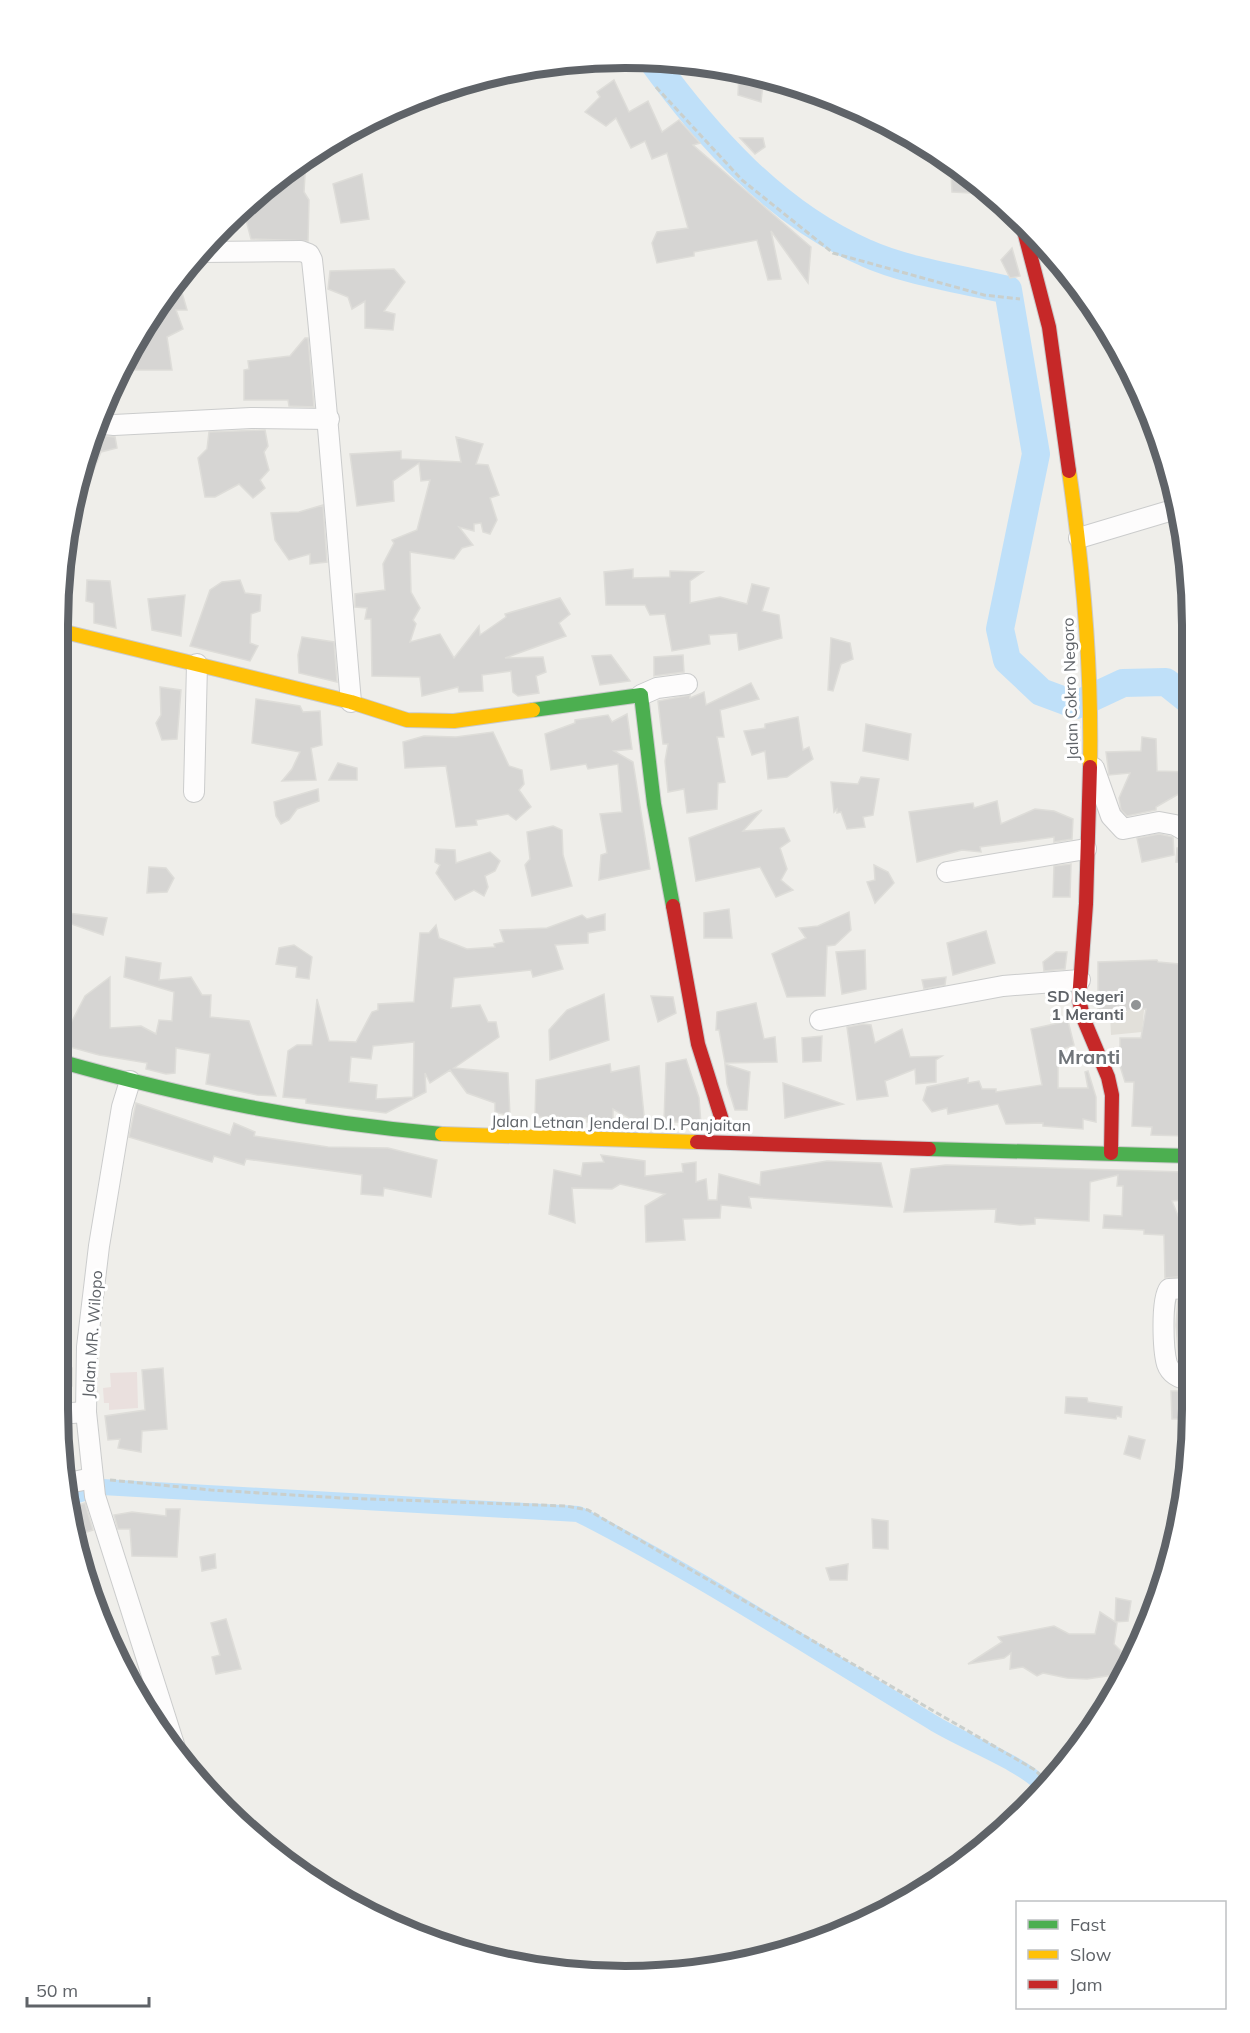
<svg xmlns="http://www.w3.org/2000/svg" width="1250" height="2033" viewBox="0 0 1250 2033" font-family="Mulish,sans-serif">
  <rect width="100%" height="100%" fill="#efeeea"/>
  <path fill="#e2e0da" d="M 1128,989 L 1145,999 L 1142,1032 L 1111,1035 L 1110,1014 L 1127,1012 Z"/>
  <path fill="#eae0de" d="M 137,1372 L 138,1408 L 109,1410 L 109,1403 L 104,1403 L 103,1388 L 111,1387 L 110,1373 Z"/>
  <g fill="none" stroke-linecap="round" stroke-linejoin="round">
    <path stroke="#bfe0f9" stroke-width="16" d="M 72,1497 L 102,1487 L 578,1514 C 700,1576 815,1652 932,1722 C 962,1741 1020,1762 1042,1785"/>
    <path stroke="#bfe0f9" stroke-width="28" d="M 651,59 C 707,136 776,214 866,253 C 905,271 965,280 1008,290 L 1036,454 L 1000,629 L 1007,660 L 1041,692 L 1076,705 L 1123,683 L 1166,682 L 1191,702"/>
  </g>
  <g fill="#d6d5d3" stroke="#deddd9" stroke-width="1.5" fill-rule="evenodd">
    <path d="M 739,71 L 764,75 L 761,102 L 738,95 Z"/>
    <path d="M 614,80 L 629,112 L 648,101 L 662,132 L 679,120 L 700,143 L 693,145 L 811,247 L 808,283 L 771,231 L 781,279 L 768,280 L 757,240 L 694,252 L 694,256 L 657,263 L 652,243 L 657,232 L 688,228 L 667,153 L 652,159 L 645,141 L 631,148 L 616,118 L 606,126 L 585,112 L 600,97 L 597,92 Z"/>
    <path d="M 740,138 L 763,138 L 765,147 L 755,154 Z"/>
    <path d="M 306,158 L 304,192 L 309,200 L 308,241 L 251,239 L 246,220 L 227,223 L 250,198 L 266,187 L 288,186 L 286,172 Z"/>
    <path d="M 965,173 L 971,193 L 952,192 L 951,174 Z"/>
    <path d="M 362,174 L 369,219 L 341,223 L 333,184 Z"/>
    <path d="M 1012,248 L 1020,276 L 1010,278 L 1001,260 Z"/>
    <path d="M 394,269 L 405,282 L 384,311 L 395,314 L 393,330 L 365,328 L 365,301 L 352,309 L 348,297 L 328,289 L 330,271 Z"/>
    <path d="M 169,289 L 181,289 L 187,310 L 176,310 L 183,329 L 167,337 L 172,370 L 134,370 L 132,352 Z"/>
    <path d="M 305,338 L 308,338 L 314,407 L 289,406 L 288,400 L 244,400 L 244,370 L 249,369 L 248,361 L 290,356 Z"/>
    <path d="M 265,430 L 268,446 L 264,452 L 269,470 L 260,480 L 265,488 L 253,498 L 239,484 L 215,497 L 205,497 L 198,458 L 207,449 L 209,432 Z"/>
    <path d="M 96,435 L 115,437 L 117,448 L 101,452 L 89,482 L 81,479 L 92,439 Z"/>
    <path d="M 456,437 L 483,444 L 476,464 L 488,465 L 499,495 L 490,498 L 497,520 L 490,534 L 483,532 L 481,523 L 474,524 L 474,531 L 459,527 L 473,545 L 462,548 L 454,559 L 410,552 L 411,592 L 420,608 L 413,620 L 416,624 L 410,642 L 440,634 L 454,658 L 479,626 L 480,635 L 506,617 L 505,614 L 560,598 L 570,614 L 559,623 L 566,636 L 505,658 L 543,657 L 546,672 L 536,676 L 539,693 L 518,696 L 513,692 L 511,671 L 482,675 L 483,691 L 459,692 L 458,687 L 422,696 L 420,677 L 372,676 L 371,619 L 365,619 L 367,608 L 355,607 L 355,594 L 385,590 L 383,564 L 394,543 L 392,540 L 417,530 L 430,480 L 421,481 L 419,463 L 393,481 L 394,501 L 357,506 L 350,454 L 401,451 L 401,459 L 461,462 Z"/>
    <path d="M 323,505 L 327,562 L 310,564 L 310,554 L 289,560 L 275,540 L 271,513 L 299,512 Z"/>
    <path d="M 633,569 L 633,578 L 670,577 L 670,571 L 703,572 L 690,581 L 690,603 L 720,597 L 747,604 L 752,584 L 769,588 L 762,611 L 779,615 L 782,638 L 739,650 L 737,633 L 709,635 L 710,644 L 672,651 L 665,614 L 650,615 L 645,605 L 606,605 L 604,572 Z"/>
    <path d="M 87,580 L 110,581 L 116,628 L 94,623 L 94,603 L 86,601 Z"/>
    <path d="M 240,580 L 245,593 L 261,595 L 260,611 L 251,614 L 250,643 L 258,646 L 250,661 L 190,646 L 210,590 L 222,582 Z"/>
    <path d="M 185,595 L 181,636 L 152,630 L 148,599 Z"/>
    <path d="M 302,637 L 334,642 L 337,682 L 299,673 L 298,655 Z"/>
    <path d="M 831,638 L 850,643 L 853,659 L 841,664 L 833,691 L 828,690 Z"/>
    <path d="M 611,655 L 630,681 L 600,685 L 592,656 Z"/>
    <path d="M 683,655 L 684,672 L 654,676 L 654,657 Z"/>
    <path d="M 751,683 L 759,699 L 720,710 L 724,737 L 717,737 L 725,782 L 718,783 L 717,809 L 687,813 L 684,789 L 668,792 L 665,761 L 668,744 L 663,744 L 658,701 L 690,695 L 690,698 L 704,692 L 706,705 Z"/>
    <path d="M 160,687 L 181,690 L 177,739 L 162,740 L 156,723 L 161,715 Z"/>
    <path d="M 256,699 L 300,706 L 303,712 L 320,711 L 322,745 L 311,748 L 316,780 L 282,781 L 292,769 L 300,752 L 252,743 Z"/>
    <path d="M 627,714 L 632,749 L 614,751 L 633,762 L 650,869 L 599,880 L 601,855 L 607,853 L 600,814 L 622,812 L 618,764 L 588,769 L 586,764 L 551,770 L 545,734 L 575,723 L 575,720 L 608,715 L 612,722 Z"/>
    <path d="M 798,717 L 803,750 L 809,747 L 813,759 L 787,777 L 768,779 L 765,751 L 752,755 L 744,731 L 765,728 L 765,724 Z"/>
    <path d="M 866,724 L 911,734 L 908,760 L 863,751 Z"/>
    <path d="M 493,732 L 509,766 L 522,770 L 524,784 L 519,790 L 531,807 L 516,820 L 508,814 L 476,820 L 477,825 L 456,827 L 446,766 L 405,768 L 403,742 L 424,736 L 456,737 Z"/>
    <path d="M 1142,737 L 1156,739 L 1157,771 L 1191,772 L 1189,788 L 1156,807 L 1156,810 L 1127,816 L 1121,810 L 1119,798 L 1130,773 L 1109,775 L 1106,752 L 1141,751 Z"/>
    <path d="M 338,763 L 357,768 L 357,780 L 329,780 Z"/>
    <path d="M 861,777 L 879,779 L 873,815 L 863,817 L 865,827 L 847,829 L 841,812 L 837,813 L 837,809 L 834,812 L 831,782 L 858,784 Z"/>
    <path d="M 318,789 L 319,801 L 297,809 L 289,820 L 281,824 L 276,816 L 274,802 Z"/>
    <path d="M 997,801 L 1001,824 L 1035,809 L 1054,811 L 1073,819 L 1072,839 L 1054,842 L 1054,837 L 980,847 L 981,852 L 962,850 L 917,862 L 909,812 L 973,803 L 974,808 Z"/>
    <path d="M 762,810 L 743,831 L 784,828 L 790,841 L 780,848 L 787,869 L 781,880 L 793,890 L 776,897 L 760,867 L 696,881 L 689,838 Z"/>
    <path d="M 553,826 L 562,830 L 563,855 L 572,886 L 532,896 L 525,865 L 530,859 L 527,832 Z"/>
    <path d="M 1159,834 L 1173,837 L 1174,855 L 1142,862 L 1137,838 Z"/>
    <path d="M 1177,848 L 1191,849 L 1191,863 L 1176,862 Z"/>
    <path d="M 436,849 L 455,850 L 456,863 L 490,852 L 500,861 L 495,871 L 485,876 L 488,887 L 484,896 L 474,890 L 455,900 L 436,873 L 440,865 L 435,862 Z"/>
    <path d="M 1071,864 L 1070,897 L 1053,897 L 1054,866 Z"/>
    <path d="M 874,865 L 888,872 L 894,883 L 875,903 L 867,882 L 875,880 Z"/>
    <path d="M 149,867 L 166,868 L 174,878 L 167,892 L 147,893 Z"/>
    <path d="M 729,909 L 732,938 L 704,938 L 704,913 Z"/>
    <path d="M 60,912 L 107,918 L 103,935 L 60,920 Z"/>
    <path d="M 849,912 L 851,930 L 835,945 L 827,946 L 825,996 L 787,997 L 772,954 L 806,938 L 799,928 L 818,926 Z"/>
    <path d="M 605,914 L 605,930 L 588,933 L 588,943 L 555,945 L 563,969 L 533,977 L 531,970 L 454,978 L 451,1008 L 480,1005 L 488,1022 L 496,1022 L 499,1037 L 454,1068 L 508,1073 L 510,1116 L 495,1112 L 495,1103 L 467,1093 L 450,1070 L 430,1083 L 425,1073 L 426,1092 L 386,1113 L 306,1103 L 306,1099 L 283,1097 L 288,1051 L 297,1045 L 312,1045 L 317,999 L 329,1041 L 356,1042 L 372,1012 L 378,1010 L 378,1004 L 414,1002 L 420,933 L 429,933 L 436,925 L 439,938 L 467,949 L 495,947 L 494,944 L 504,942 L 500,930 L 547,928 L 582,915 L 587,919 ZM 414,1042 L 413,1097 L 376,1099 L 377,1085 L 349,1082 L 351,1057 L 371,1059 L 373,1046 Z"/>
    <path d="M 986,931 L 995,963 L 953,975 L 947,943 Z"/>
    <path d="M 294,945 L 312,957 L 309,979 L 296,977 L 297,967 L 276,964 L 279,948 Z"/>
    <path d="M 865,950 L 866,989 L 842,994 L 836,952 Z"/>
    <path d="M 1056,952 L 1067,952 L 1065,969 L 1044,971 L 1043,962 Z"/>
    <path d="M 126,957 L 161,963 L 159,980 L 191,977 L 202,995 L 211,995 L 210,1017 L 249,1021 L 276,1096 L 257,1095 L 206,1084 L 210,1054 L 176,1048 L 175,1073 L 166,1074 L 146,1069 L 147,1063 L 99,1055 L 59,1044 L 59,1023 L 70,1025 L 85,996 L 110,977 L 110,1028 L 141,1026 L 156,1034 L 159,1020 L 172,1021 L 174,992 L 124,977 Z"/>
    <path d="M 1157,960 L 1158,962 L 1190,965 L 1187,979 L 1183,979 L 1180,1009 L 1190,1010 L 1190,1124 L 1186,1124 L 1186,1136 L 1151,1135 L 1152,1127 L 1132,1126 L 1134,1082 L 1125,1082 L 1120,1066 L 1120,1038 L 1141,1038 L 1146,1009 L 1098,1012 L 1098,962 Z"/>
    <path d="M 946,977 L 945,985 L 924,989 L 922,980 Z"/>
    <path d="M 604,994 L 609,1040 L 550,1060 L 549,1030 L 567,1010 Z"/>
    <path d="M 651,996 L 673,997 L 676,1013 L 658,1022 Z"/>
    <path d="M 756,1003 L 764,1039 L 775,1037 L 777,1062 L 725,1063 L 719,1030 L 716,1030 L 717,1012 Z"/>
    <path d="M 1068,1021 L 1074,1045 L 1058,1051 L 1058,1088 L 1088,1088 L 1085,1072 L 1088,1071 L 1096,1097 L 1096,1122 L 1083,1119 L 1083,1129 L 1043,1126 L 1043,1123 L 1006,1124 L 998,1104 L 948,1114 L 947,1108 L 932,1112 L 923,1100 L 927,1087 L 968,1078 L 968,1083 L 979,1081 L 982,1089 L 996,1089 L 996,1092 L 1042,1085 L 1031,1029 Z"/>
    <path d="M 863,1024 L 871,1025 L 875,1043 L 902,1029 L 910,1057 L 942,1056 L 936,1060 L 936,1082 L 916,1084 L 915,1069 L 885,1081 L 888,1096 L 857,1100 L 847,1027 Z"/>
    <path d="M 822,1036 L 821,1061 L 803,1062 L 802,1038 Z"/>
    <path d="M 686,1059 L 699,1098 L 701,1124 L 664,1121 L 666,1063 Z"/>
    <path d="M 610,1064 L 611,1072 L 639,1066 L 645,1125 L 639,1124 L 613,1109 L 613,1120 L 587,1122 L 587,1118 L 535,1117 L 536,1080 Z"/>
    <path d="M 725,1064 L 750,1072 L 747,1110 L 735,1110 L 727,1084 Z"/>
    <path d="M 783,1083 L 812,1093 L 843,1104 L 785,1118 Z"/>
    <path d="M 136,1103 L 230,1135 L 234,1123 L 255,1132 L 254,1136 L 328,1147 L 388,1148 L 437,1160 L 431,1197 L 384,1188 L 383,1196 L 361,1194 L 362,1175 L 246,1159 L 244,1165 L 214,1156 L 212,1162 L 129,1137 Z"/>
    <path d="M 601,1155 L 645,1161 L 645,1176 L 683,1172 L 682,1164 L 696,1162 L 696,1182 L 706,1179 L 708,1200 L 717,1200 L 719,1174 L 760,1185 L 761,1172 L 827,1161 L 881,1163 L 892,1207 L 749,1197 L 751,1208 L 721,1205 L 720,1218 L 683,1219 L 685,1240 L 646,1242 L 645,1206 L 665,1194 L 620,1184 L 612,1189 L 572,1188 L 575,1223 L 549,1214 L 554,1170 L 581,1176 L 583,1163 L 604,1162 Z"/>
    <path d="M 946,1165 L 1185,1172 L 1185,1200 L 1172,1201 L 1183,1228 L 1189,1227 L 1189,1276 L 1165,1278 L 1164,1235 L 1144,1234 L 1144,1230 L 1103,1228 L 1104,1215 L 1122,1216 L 1123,1186 L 1117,1186 L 1118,1175 L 1090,1182 L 1089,1221 L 1035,1218 L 1035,1224 L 1020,1225 L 995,1222 L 996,1209 L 904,1212 L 911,1169 Z"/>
    <path d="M 1189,1300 L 1189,1367 L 1179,1360 L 1176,1325 L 1178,1301 Z"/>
    <path d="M 72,1368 L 72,1386 L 57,1386 L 57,1369 Z"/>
    <path d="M 163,1368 L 167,1429 L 142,1431 L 141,1452 L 118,1448 L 120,1439 L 108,1440 L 105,1416 L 145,1410 L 142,1370 Z"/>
    <path d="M 1171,1391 L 1189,1391 L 1188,1419 L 1172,1419 Z"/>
    <path d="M 1066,1397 L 1087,1398 L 1088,1402 L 1122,1407 L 1121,1417 L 1117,1416 L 1116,1419 L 1065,1413 Z"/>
    <path d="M 1129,1436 L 1145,1440 L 1140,1459 L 1124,1454 Z"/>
    <path d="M 85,1503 L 93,1530 L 78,1535 L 73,1507 Z"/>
    <path d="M 166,1509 L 180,1509 L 177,1557 L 132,1556 L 130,1529 L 118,1529 L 114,1515 L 132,1512 L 166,1516 Z"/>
    <path d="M 872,1519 L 888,1521 L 888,1549 L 873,1548 Z"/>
    <path d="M 215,1554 L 216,1568 L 202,1571 L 200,1557 Z"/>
    <path d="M 848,1564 L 847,1580 L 830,1580 L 826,1568 Z"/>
    <path d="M 1116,1598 L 1131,1601 L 1128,1621 L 1115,1622 Z"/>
    <path d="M 1100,1612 L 1117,1623 L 1114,1644 L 1121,1651 L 1120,1674 L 1087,1679 L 1067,1678 L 1043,1673 L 1037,1676 L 1023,1667 L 1010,1669 L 1011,1653 L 1004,1658 L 968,1664 L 1002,1642 L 998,1637 L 1054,1626 L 1069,1634 L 1095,1634 Z"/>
    <path d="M 226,1619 L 241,1669 L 216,1674 L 212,1657 L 220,1655 L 211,1623 Z"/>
  </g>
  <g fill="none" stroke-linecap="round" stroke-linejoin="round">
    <defs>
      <g id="street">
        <path d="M 200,252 L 301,251 L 309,254 L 312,260 C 328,407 338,555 351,702"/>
        <path d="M 96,423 L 114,425 L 251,418 L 329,419"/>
        <path d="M 1079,538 L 1176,509"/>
        <path d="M 641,695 L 657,688 L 687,684"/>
        <path d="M 1094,768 L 1111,816 L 1123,829 L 1159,822 L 1175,825 L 1191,834"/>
        <path d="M 194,792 L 197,664"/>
        <path d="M 947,872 L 1086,849"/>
        <path d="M 820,1020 L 1003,986 L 1080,980"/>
        <path d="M 130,1081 L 122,1107 L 99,1246 L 87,1347 L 86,1412 L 95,1496 L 178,1757"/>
        <path d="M 1189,1379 C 1179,1379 1170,1373 1167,1364 C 1163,1350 1161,1300 1169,1289 L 1189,1288"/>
        <path d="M 58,1414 L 86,1412"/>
        <path d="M 69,1483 L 92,1478"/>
      </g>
      <g id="fast">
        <path d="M 533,710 L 641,695 L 654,804 L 673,906"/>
        <path d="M 59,1061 C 190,1098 307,1122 442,1134"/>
        <path d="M 929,1149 L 1189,1156"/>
      </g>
      <g id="slow">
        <path d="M 1069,471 C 1083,568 1092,668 1090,767"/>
        <path d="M 61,631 L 351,702 L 407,720 L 454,721 L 533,710"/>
        <path d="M 442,1134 L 697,1142"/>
      </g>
      <g id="jam">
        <path d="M 1022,223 L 1049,327 L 1069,471"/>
        <path d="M 1090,767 L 1086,904 L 1079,1000 L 1084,1020 L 1108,1077 L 1112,1095 L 1111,1153"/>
        <path d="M 673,906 L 698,1044 L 722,1120"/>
        <path d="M 697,1142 L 929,1149"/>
      </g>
    </defs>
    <use href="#street" stroke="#cbcccc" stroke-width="22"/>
    <use href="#fast" stroke="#cacacb" stroke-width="16"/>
    <use href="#slow" stroke="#cacacb" stroke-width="16"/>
    <use href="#jam" stroke="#cacacb" stroke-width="16"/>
    <g stroke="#cacfcc" stroke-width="3" stroke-dasharray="6 3" stroke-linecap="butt">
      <path d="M 656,87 L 742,180 L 833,253 L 984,295 L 1020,299"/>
      <path d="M 110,1480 L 211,1490 L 342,1498 L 566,1506 L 588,1510 L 1011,1756 L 1035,1770 L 1046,1781"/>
    </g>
    <use href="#street" stroke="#fdfcfc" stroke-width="20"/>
    <use href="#fast" stroke="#4caf50" stroke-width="14"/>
    <use href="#slow" stroke="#ffc107" stroke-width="14"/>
    <use href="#jam" stroke="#c62828" stroke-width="14"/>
  </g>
  <circle fill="#919496" stroke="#fff" stroke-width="2" cx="1136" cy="1005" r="6"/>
  <g text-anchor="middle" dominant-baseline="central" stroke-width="6" stroke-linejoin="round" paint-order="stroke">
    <g font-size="16" fill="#5f6368" stroke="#fff">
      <text transform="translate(1070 689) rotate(-92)">Jalan Cokro Negoro</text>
      <text transform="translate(621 1123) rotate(1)">Jalan Letnan Jenderal D.I. Panjaitan</text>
      <text transform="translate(92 1334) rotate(-86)">Jalan MR. Wilopo</text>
    </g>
    <g font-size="16" font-weight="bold" fill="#5f6368" stroke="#fff" text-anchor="end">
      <text x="1124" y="996">SD Negeri<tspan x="1124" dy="18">1 Meranti</tspan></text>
    </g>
    <g font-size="20" font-weight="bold" fill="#70757a" stroke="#fff">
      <text x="1089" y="1056">Mranti</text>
    </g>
  </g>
  <path d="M0 0H1250V2033H0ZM625 68H625A557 557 0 0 1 1182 625V1409A557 557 0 0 1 625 1966H625A557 557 0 0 1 68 1409V625A557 557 0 0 1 625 68Z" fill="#fff" fill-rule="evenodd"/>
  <path fill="none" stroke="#5f6368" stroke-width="8" d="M625 68H625A557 557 0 0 1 1182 625V1409A557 557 0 0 1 625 1966H625A557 557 0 0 1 68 1409V625A557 557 0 0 1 625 68Z"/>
  <rect x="1016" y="1901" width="210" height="108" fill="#ffffff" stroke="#bfc1c3" stroke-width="1.5"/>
  <rect x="1028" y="1920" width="30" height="9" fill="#4caf50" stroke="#bfc1c3" stroke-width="1.5"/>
  <text x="1070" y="1931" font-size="18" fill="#5f6368">Fast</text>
  <rect x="1028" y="1950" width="30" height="9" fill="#ffc107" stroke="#bfc1c3" stroke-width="1.5"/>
  <text x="1070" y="1961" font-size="18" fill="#5f6368">Slow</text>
  <rect x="1028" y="1980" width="30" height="9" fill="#c62828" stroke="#bfc1c3" stroke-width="1.5"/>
  <text x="1070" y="1991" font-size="18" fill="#5f6368">Jam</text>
  <path d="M27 1997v9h122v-9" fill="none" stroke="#5f6368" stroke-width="3"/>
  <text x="36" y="1997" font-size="18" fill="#5f6368" stroke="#ffffff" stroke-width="4.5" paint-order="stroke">50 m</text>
</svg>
